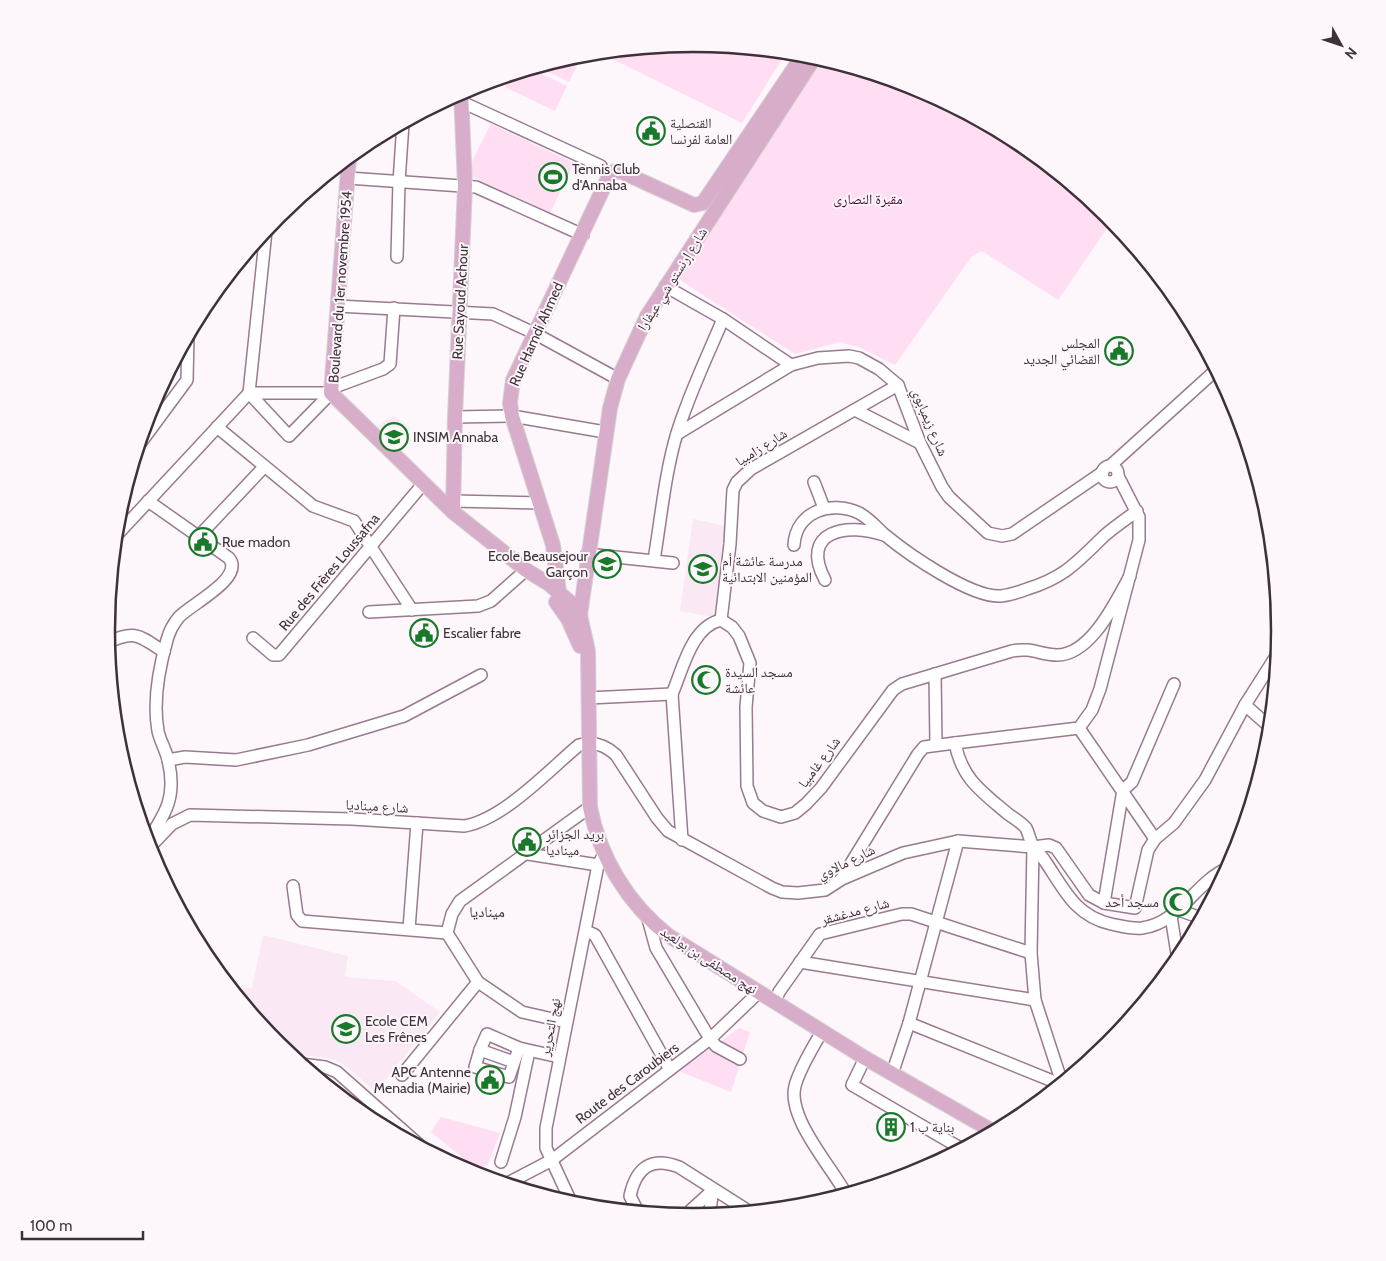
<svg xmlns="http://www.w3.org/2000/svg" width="1386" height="1261" viewBox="0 0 1386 1261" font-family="Cabin,'Noto Naskh Arabic',sans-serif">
  <rect width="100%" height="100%" fill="#fdf6fa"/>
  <g fill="#fae9f4">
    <path d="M 395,416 L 410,429 L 395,444 L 377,427 L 387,419 Z"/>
    <path d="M 693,519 L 726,526 L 714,617 L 680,611 Z"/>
    <path d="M 263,935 L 348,956 L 345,977 L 395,981 L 440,1012 L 376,1092 L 342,1063 L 329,1058 L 289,1054 L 278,1045 L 230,987 L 252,988 Z"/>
  </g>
  <g fill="#ffddf3">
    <path d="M 693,44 L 786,53 L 742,123 L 600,53 Z"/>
    <path d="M 579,55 L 582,55 L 569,82 L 538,67 Z"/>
    <path d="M 820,59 L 918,89 L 1019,143 L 1108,216 L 1112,221 L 1058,300 L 982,251 L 972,256 L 895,365 L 861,348 L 840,342 L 795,354 L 683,282 L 677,275 Z"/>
    <path d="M 531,69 L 567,86 L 555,111 L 505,87 L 511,76 Z"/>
    <path d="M 491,124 L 574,163 L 550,213 L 473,177 L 471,163 Z"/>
    <path d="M 739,1028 L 750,1032 L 731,1092 L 679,1071 Z"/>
    <path d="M 441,1117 L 500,1133 L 487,1166 L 473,1166 L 431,1132 Z"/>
  </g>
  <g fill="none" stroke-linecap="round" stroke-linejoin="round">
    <defs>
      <g id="minor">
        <path d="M 462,102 L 601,166"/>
        <path d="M 348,178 L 476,187 L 583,235"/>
        <path d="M 266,231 L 249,393 L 289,436 L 331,393"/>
        <path d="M 397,257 L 399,182 L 403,123"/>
        <path d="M 665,286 L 723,319 L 791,365"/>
        <path d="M 337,306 L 493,314 L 534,333 L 618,379"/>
        <path d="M 332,388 L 383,369 L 390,364 L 394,308"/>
        <path d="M 855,410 L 920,443"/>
        <path d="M 455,417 L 512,416 L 605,432"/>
        <path d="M 217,427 L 313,506 L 354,521 L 412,610"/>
        <path d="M 677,434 L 791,365 L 818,358 L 849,356 L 859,358 L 879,369 L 898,385 L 920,443 L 942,487 L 949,497 L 988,533 L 1002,536 L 1012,534 L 1103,472"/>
        <path d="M 139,445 L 187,380 L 188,336"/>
        <path d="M 1110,466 L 1216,370"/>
        <circle cx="1110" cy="474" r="8"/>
        <path d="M 1118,476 L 1139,517 L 1139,540 L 1100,689 L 1092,710 L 1079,728 L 955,743 C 962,779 981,791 1008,814 C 1014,818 1022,823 1026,828 C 1029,834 1030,841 1033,846 C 1036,851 1042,856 1045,861 C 1064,889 1075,916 1111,924 C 1121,926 1132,929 1142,928 C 1180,923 1195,882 1228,868"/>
        <path d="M 814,482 L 824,508"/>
        <path d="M 453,501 L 540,503"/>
        <path d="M 199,536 L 264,467"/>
        <path d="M 115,537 L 249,393 L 331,393"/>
        <path d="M 794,545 C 796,511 832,500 859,513 C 870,519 876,527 885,535 C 908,554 971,598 1001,596 C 1010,595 1019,592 1027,589 C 1065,577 1076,563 1104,536 C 1114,527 1126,519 1137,511"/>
        <path d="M 587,554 L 673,563"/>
        <path d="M 654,560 C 661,518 665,473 677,433 C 689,394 707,357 723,319"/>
        <path d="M 825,580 C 799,531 847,522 884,535"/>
        <path d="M 369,612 L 478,606 L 491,601 L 526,570"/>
        <path d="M 721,620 L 730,544 L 733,490 L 737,482 L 751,469 L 898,385"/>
        <path d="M 253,638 L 273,655 L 279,655 L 423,484"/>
        <path d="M 107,643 C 135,629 140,636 164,652"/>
        <path d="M 935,674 L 936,745"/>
        <path d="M 672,694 L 682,840"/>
        <path d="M 588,698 L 672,694 C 683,669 691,627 721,620 L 732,627 L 739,636 L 750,663 L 746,707 L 747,786 L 753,803 L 763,811 L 781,817 L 795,813 L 806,804 L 821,788 L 893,690 L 902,684 L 1012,651 C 1032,647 1040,655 1057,655 C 1091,655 1116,601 1130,576"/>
        <path d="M 1245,705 L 1270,727"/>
        <path d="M 1079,728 L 1155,839"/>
        <path d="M 168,760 L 185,757 L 236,760 L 308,745 L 404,716 L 481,675"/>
        <path d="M 147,842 C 166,813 177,796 168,760 C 166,750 160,741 158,731 C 153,703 159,668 167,640 C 169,632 174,623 179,617 C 191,604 245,578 229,558 L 148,501"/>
        <path d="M 1033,847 L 1031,953 L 1035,1000 L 1062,1083"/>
        <path d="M 149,848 L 172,824 L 190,815 L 352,819 L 464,826 C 503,820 549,770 579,745 C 594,741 605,745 616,755 L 657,818 L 668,831 L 772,888 L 782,892 L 798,893 L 825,890 L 842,879 L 903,853 L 958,841 L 1033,847 L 1049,845 L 1056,848 L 1089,895 L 1104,903 L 1135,908 L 1148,850 L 1155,839 L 1174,823 L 1205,780 L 1245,705 L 1278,653"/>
        <path d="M 528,854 L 598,865"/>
        <path d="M 842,878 L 918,754 L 924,747 L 955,743"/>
        <path d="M 293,886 L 297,915 L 302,921 L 447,933"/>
        <path d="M 1104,903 L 1123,790 L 1132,782 L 1174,684"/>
        <path d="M 1179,910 L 1201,918"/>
        <path d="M 1171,916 L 1178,960"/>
        <path d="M 648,919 L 656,948 L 710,1039 L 716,1046 L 740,1059"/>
        <path d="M 409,929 L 417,823"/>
        <path d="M 586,931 L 595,935 L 669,1068"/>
        <path d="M 800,962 L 1035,1000"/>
        <path d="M 775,1002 L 779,992 L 820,934 L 902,914 L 911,914 L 1031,953"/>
        <path d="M 566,1022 L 522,1012 L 478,982 L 447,933 L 452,914 L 460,901 L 590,807"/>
        <path d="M 909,1023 L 1060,1084"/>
        <path d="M 822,1031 C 813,1048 800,1067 795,1086 C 787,1118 831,1166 846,1194"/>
        <path d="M 480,1050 L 487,1034 L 519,1048 L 559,1057"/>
        <path d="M 865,1058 L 852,1085 L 962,1149"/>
        <path d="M 514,1062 L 480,1050 L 475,1067 L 509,1077 L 519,1048"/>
        <path d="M 301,1064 L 325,1067 L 337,1072 L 424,1149"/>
        <path d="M 892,1074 L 909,1023 L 958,841"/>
        <path d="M 402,1075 L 478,982"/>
        <path d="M 501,1162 L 515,1117 L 529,1051"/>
        <path d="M 506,1184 L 552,1160 L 710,1039 L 758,993"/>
        <path d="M 572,1204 L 546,1148 L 546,1128 L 598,865 L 604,854"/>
        <path d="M 638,1212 L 630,1196 C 636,1168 651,1156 679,1167 L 750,1212"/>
        <path d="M 709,1216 L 713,1190"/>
        <path d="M 687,1217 L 691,1210 L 713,1190"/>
      </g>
      <g id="major">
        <path d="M 349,158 L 331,393 L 453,512 L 526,570 L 549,584 L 571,603 L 580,615 L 588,651 L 590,807 C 600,858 628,904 669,936 L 865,1058 L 994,1132"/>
        <path d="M 453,512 L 455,417 L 465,186 L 461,92"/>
        <path d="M 556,602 L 568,619 L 580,646"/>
        <path d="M 561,608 L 553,545 L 512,416 L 510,403 L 513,380 L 610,174 L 615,171 L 622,172 L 694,205 L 703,203 L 803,55"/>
        <path d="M 580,615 L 610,408 L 618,379 L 647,316 L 815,57"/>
      </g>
    </defs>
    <use href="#minor" stroke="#997a8f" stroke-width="14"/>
    <use href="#major" stroke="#d5d2d4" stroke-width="16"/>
    <use href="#minor" stroke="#fff" stroke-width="11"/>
    <use href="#major" stroke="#d7adca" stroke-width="14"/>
  </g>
  <defs>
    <symbol id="civic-ring" viewBox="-11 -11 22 22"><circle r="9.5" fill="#fdf6fa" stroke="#19792a" stroke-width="1.5"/><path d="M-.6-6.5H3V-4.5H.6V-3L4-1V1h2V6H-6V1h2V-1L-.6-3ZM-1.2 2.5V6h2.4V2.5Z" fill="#19792a"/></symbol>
    <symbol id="stadium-ring" viewBox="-11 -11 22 22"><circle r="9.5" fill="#fdf6fa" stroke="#19792a" stroke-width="1.5"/><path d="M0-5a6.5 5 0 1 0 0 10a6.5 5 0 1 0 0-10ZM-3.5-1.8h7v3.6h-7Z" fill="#19792a"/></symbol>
    <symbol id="university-ring" viewBox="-11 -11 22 22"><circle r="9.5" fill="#fdf6fa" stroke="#19792a" stroke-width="1.5"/><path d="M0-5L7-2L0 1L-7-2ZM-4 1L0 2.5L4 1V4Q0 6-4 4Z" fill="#19792a"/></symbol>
    <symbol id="school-ring" viewBox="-11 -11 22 22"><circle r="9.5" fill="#fdf6fa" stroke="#19792a" stroke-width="1.5"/><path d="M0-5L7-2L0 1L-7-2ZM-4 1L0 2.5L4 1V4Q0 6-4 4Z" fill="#19792a"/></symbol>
    <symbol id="mosque-ring" viewBox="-11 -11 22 22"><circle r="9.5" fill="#fdf6fa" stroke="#19792a" stroke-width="1.5"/><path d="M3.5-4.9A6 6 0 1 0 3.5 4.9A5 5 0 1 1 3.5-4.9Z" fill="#19792a"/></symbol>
    <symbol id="building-ring" viewBox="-11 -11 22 22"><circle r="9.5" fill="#fdf6fa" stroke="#19792a" stroke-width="1.5"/><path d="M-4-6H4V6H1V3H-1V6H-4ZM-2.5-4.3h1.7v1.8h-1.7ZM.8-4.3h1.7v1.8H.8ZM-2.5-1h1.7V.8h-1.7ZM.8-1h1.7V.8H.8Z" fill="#19792a"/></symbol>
  </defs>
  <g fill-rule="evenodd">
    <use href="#civic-ring" x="635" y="115" width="32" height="32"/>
    <use href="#stadium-ring" x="537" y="161" width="32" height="32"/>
    <use href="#civic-ring" x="1103" y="335" width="32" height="32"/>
    <use href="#university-ring" x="378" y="421" width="32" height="32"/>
    <use href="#civic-ring" x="187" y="526" width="32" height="32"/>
    <use href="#school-ring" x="591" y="548" width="32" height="32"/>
    <use href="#school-ring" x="687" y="553" width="32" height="32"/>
    <use href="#civic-ring" x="408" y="617" width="32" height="32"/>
    <use href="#mosque-ring" x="690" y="664" width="32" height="32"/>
    <use href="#civic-ring" x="511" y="826" width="32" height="32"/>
    <use href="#mosque-ring" x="1162" y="886" width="32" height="32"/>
    <use href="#school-ring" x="330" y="1013" width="32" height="32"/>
    <use href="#civic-ring" x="474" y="1064" width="32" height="32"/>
    <use href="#building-ring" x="875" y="1111" width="32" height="32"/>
  </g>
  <g text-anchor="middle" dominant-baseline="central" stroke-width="4" stroke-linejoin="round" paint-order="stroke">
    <g font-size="14" fill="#3e313a" stroke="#fdf6fa" text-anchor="start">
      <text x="670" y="123">القنصلية<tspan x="670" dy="16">العامة لفرنسا</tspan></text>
      <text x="572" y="169">Tennis Club<tspan x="572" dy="16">d'Annaba</tspan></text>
      <text x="1100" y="343" text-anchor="end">المجلس<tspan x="1100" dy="16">القضائي الجديد</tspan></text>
      <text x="413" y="437">INSIM Annaba</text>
      <text x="222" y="542">Rue madon</text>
      <text x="588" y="556" text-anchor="end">Ecole Beausejour<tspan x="588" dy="16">Garçon</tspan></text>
      <text x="722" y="561">مدرسة عائشة أم<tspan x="722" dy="16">المؤمنين الابتدائية</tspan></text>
      <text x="443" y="633">Escalier fabre</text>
      <text x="725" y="672">مسجد السيدة<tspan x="725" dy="16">عائشة</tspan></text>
      <text x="546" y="834">بريد الجزائر<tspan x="546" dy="16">ميناديا</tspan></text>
      <text x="1159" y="902" text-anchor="end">مسجد أحد</text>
      <text x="365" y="1021">Ecole CEM<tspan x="365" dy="16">Les Frênes</tspan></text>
      <text x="471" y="1072" text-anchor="end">APC Antenne<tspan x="471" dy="16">Menadia (Mairie)</tspan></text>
      <text x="910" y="1127">بناية ب 1</text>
    </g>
    <g font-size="14" fill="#4b033d" stroke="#fdf6fa">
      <text x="868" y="199">مقبرة النصارى</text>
    </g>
    <g font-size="14" fill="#3e313a" stroke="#fdf6fa">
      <text transform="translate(672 279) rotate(-58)">شارع إرنستو شي عيفارا</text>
      <text transform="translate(340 287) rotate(-86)">Boulevard du 1er novembre 1954</text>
      <text transform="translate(460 302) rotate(-87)">Rue Sayoud Achour</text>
      <text transform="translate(536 334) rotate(-66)">Rue Hamdi Ahmed</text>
      <text transform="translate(930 422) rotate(67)">شارع زيمبابوي</text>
      <text transform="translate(761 447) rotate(-32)">شارع زامبيا</text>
      <text transform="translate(329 572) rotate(-50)">Rue des Frères Loussafna</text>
      <text transform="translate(819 762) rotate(-53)">شارع غامبيا</text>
      <text transform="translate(377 806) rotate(3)">شارع ميناديا</text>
      <text transform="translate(846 862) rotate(-26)">شارع مالاوي</text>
      <text transform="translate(855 911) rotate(-15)">شارع مدغشقر</text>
      <text transform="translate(709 960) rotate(33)">نهج مصطفى بن بولعيد</text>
      <text transform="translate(550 1027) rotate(-79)">نهج التحرير</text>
      <text transform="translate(627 1083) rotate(-37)">Route des Caroubiers</text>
    </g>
    <g font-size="15" fill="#3e313a" stroke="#fdf6fa">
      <text x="487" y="912">ميناديا</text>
    </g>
  </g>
  <path d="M0 0H1386V1261H0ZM115 630a578 578 0 1 1 1156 0a578 578 0 1 1-1156 0Z" fill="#fdf6fa" fill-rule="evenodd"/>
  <path fill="none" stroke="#3e313a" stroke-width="2.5" d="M115 630a578 578 0 1 1 1156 0a578 578 0 1 1-1156 0Z"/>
  <g transform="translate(1341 45) rotate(130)" stroke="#fdf6fa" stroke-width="4" paint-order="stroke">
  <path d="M0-4L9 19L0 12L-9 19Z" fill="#3e313a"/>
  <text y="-8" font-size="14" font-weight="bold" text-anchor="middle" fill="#3e313a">N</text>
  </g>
  <path d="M22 1231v8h121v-8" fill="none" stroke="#3e313a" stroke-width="2.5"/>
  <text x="30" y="1231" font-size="15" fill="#3e313a" stroke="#fdf6fa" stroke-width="4" paint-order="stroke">100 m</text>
</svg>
